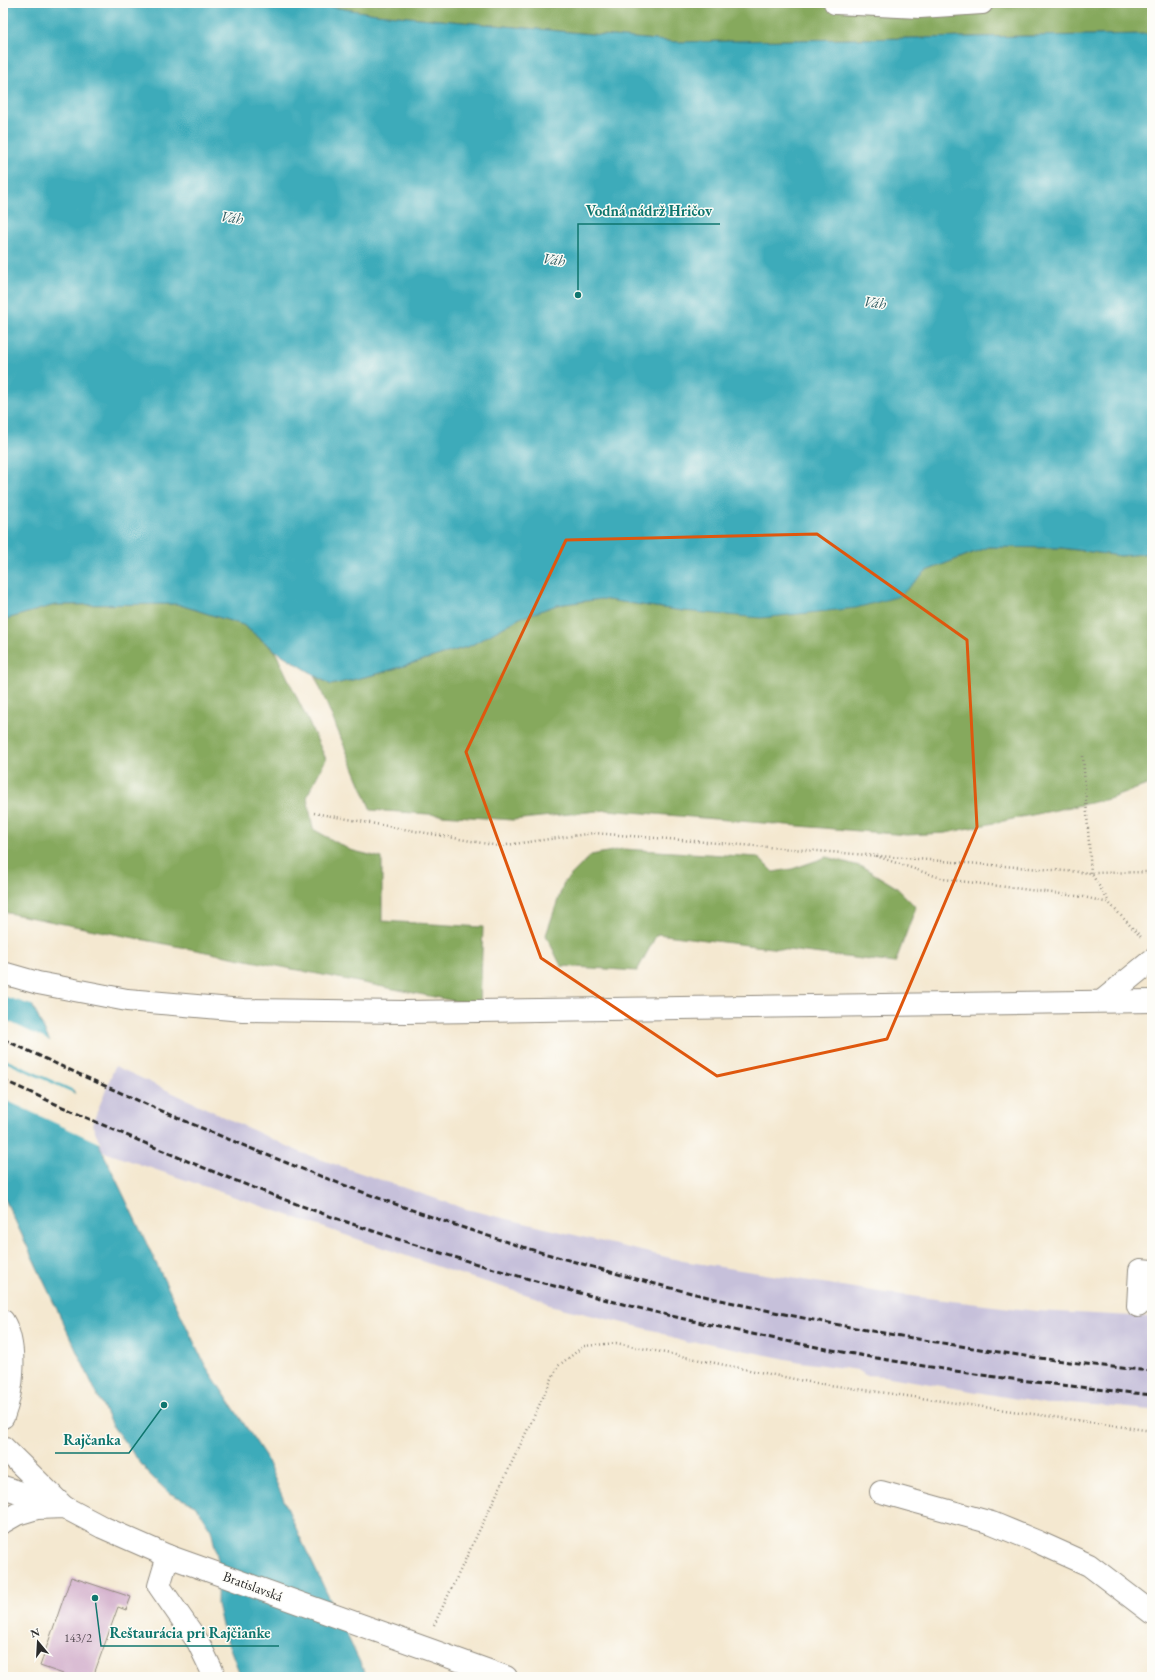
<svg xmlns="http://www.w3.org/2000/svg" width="1155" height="1680" viewBox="0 0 1155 1680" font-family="'EB Garamond',serif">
  <rect width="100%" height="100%" fill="#fdfcf7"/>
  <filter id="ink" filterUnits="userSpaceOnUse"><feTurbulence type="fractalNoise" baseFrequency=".025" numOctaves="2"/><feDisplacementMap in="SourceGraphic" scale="8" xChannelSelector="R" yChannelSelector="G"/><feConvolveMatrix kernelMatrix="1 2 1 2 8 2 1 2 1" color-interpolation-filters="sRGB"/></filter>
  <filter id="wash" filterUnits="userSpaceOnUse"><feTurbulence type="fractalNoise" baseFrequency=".012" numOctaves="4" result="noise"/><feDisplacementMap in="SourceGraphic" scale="16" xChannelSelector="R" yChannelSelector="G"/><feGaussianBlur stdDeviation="0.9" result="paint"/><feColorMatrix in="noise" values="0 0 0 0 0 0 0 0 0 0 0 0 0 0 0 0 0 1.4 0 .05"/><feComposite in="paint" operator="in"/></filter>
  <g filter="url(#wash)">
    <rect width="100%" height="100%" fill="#f4e8d0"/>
    <path fill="#c6c0da" d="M 115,1066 L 302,1153 L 466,1209 L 683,1261 L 886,1293 L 1036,1311 L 1152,1317 L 1152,1410 L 1070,1403 L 1059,1404 L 1047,1404 L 884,1376 L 865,1375 L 858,1370 L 801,1362 L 703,1342 L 688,1343 L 672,1338 L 660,1332 L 549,1305 L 541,1299 L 453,1272 L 84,1145 Z"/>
    <g fill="#86a95d" stroke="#586a44">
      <path d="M 307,3 L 1152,3 L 1152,34 L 677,42 L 376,14 Z"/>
      <path d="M 988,547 L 1062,548 L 1121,556 L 1152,553 L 1152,783 L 1109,799 L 946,833 L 907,835 L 607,810 L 513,820 L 371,810 L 315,676 L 331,685 L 377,674 L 470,646 L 520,618 L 557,605 L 601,599 L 683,611 L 899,596 L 926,571 Z"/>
      <path d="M 177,604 L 243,625 L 275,651 L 326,759 L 307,796 L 313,829 L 350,850 L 382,858 L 382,921 L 483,927 L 480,1006 L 3,912 L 3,620 L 55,605 Z"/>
      <path d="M 623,849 L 758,857 L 773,872 L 792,869 L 827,857 L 863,867 L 896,887 L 916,907 L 895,963 L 657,934 L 637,971 L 561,966 L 546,935 L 564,882 L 591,855 Z"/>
    </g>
    <g fill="#3cabba" stroke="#346b72">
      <path d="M 3,3 L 307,3 L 376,14 L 677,42 L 1152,34 L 1152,553 L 1121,556 L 1062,548 L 988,547 L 926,571 L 900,596 L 856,608 L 761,618 L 683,611 L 601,599 L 557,605 L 520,618 L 470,646 L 377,674 L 331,685 L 276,651 L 243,625 L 177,604 L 55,605 L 3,620 Z"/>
      <path d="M 3,944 L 205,1365 L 264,1454 L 299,1535 L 367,1677 L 241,1677 L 223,1630 L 217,1604 L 218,1560 L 211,1530 L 195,1505 L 169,1493 L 148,1473 L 111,1424 L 3,1195 Z"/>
    </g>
    <g fill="#f4e8d0">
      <path d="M 3,942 L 5,943 L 35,1006 L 3,996 Z"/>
      <path d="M 3,1019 L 52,1042 L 76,1091 L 3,1058 Z"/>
      <path d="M 3,1061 L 78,1095 L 101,1144 L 3,1099 Z"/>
    </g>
    <g id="blocks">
      <g fill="#cfa8c8">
        <path d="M 1148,1285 L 1152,1285 L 1152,1310 L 1147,1310 Z"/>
        <path d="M 71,1577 L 131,1597 L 126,1610 L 118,1607 L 93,1677 L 72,1677 L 40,1666 Z"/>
      </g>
    </g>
  </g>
  <g filter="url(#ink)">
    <use href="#blocks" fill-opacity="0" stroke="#908a7e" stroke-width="1"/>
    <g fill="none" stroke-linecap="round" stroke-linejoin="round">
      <defs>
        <g id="minor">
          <path d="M 835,3 L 920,7 L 982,3"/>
          <path d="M 3,973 L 38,983 L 127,1000 L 243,1010 L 405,1012 L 1152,1001"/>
          <path d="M 1102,1001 L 1152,960"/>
          <path d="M 1138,1306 L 1140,1270 L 1152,1271"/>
          <path d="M 3,1321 C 18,1346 13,1391 3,1417"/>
          <path d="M 3,1447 L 64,1507"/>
          <path d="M 3,1487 L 56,1504"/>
          <path d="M 881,1492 L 992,1523 L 1038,1542 L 1089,1565 L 1152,1613"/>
          <path d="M 3,1522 L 17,1514 L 37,1508 L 64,1507 L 102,1527 L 168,1556 L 506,1677"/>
          <path d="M 168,1556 L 159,1586 L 198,1642 L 215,1677"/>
        </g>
      </defs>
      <use href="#minor" stroke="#908a7e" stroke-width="24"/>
      <g stroke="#908a7e" stroke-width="2.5" stroke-dasharray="1 3" stroke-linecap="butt">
        <path d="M 1083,756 L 1091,873 L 1109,902"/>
        <path d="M 314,813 L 499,846 L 594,833 L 1091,873 L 1152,872"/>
        <path d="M 876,856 L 944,879 L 1084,897 L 1109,903 L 1142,938"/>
        <path d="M 434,1625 L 558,1366 L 584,1346 L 616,1343 L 809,1382 L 1152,1431"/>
      </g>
      <use href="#minor" stroke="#fff" stroke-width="22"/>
      <g stroke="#2b2b2b" stroke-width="3" stroke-dasharray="6 3" stroke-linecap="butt">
        <path d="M 3,1039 C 167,1116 334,1187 507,1242 C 538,1252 569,1260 600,1269 C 696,1296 791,1317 889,1334 C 976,1349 1063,1363 1152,1371"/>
        <path d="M 3,1080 C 123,1135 245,1188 370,1230 C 555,1292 745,1338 937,1368 C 1008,1380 1080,1387 1152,1395"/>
      </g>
    </g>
  </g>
  <path fill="none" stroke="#df570e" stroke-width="3" stroke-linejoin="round" d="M 817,534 L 967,640 L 977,827 L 887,1039 L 717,1076 L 541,958 L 466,752 L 566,540 Z"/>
  <g text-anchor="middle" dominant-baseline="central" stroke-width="3" stroke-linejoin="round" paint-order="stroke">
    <g font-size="12" fill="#544a52">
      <text x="78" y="1638">143/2</text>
    </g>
    <g font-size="14" fill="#2b2b2b" stroke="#fdfcf7">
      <text transform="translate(253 1586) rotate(20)">Bratislavská</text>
    </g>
    <g font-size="15" font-style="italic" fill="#325e64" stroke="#fdfcf7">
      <text transform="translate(232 217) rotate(8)">Váh</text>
      <text transform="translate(554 259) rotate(8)">Váh</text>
      <text transform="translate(875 302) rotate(8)">Váh</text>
    </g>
  </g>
  <path fill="none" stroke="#0f766e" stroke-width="1.5" d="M578 295L578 224H720M164 1405L129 1453H55M95 1598L101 1646H279"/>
  <g fill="#0f766e" stroke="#fdfcf7" stroke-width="1.5">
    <circle cx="578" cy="295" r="4"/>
    <circle cx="164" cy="1405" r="4"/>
    <circle cx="95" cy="1598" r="4"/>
  </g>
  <g font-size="15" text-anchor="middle" font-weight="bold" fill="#0f766e" stroke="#fdfcf7" stroke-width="3" stroke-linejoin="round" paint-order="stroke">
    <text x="649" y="216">Vodná nádrž Hričov</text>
    <text x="92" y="1445">Rajčanka</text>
    <text x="190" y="1638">Reštaurácia pri Rajčianke</text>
  </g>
  <rect width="1155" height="1680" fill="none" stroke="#fdfcf7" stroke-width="16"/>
  <g transform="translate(38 1642) rotate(342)" stroke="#fdfcf7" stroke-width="3" paint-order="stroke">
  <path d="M0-3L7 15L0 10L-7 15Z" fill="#2b2b2b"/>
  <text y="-6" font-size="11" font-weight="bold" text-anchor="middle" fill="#2b2b2b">N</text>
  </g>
</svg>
